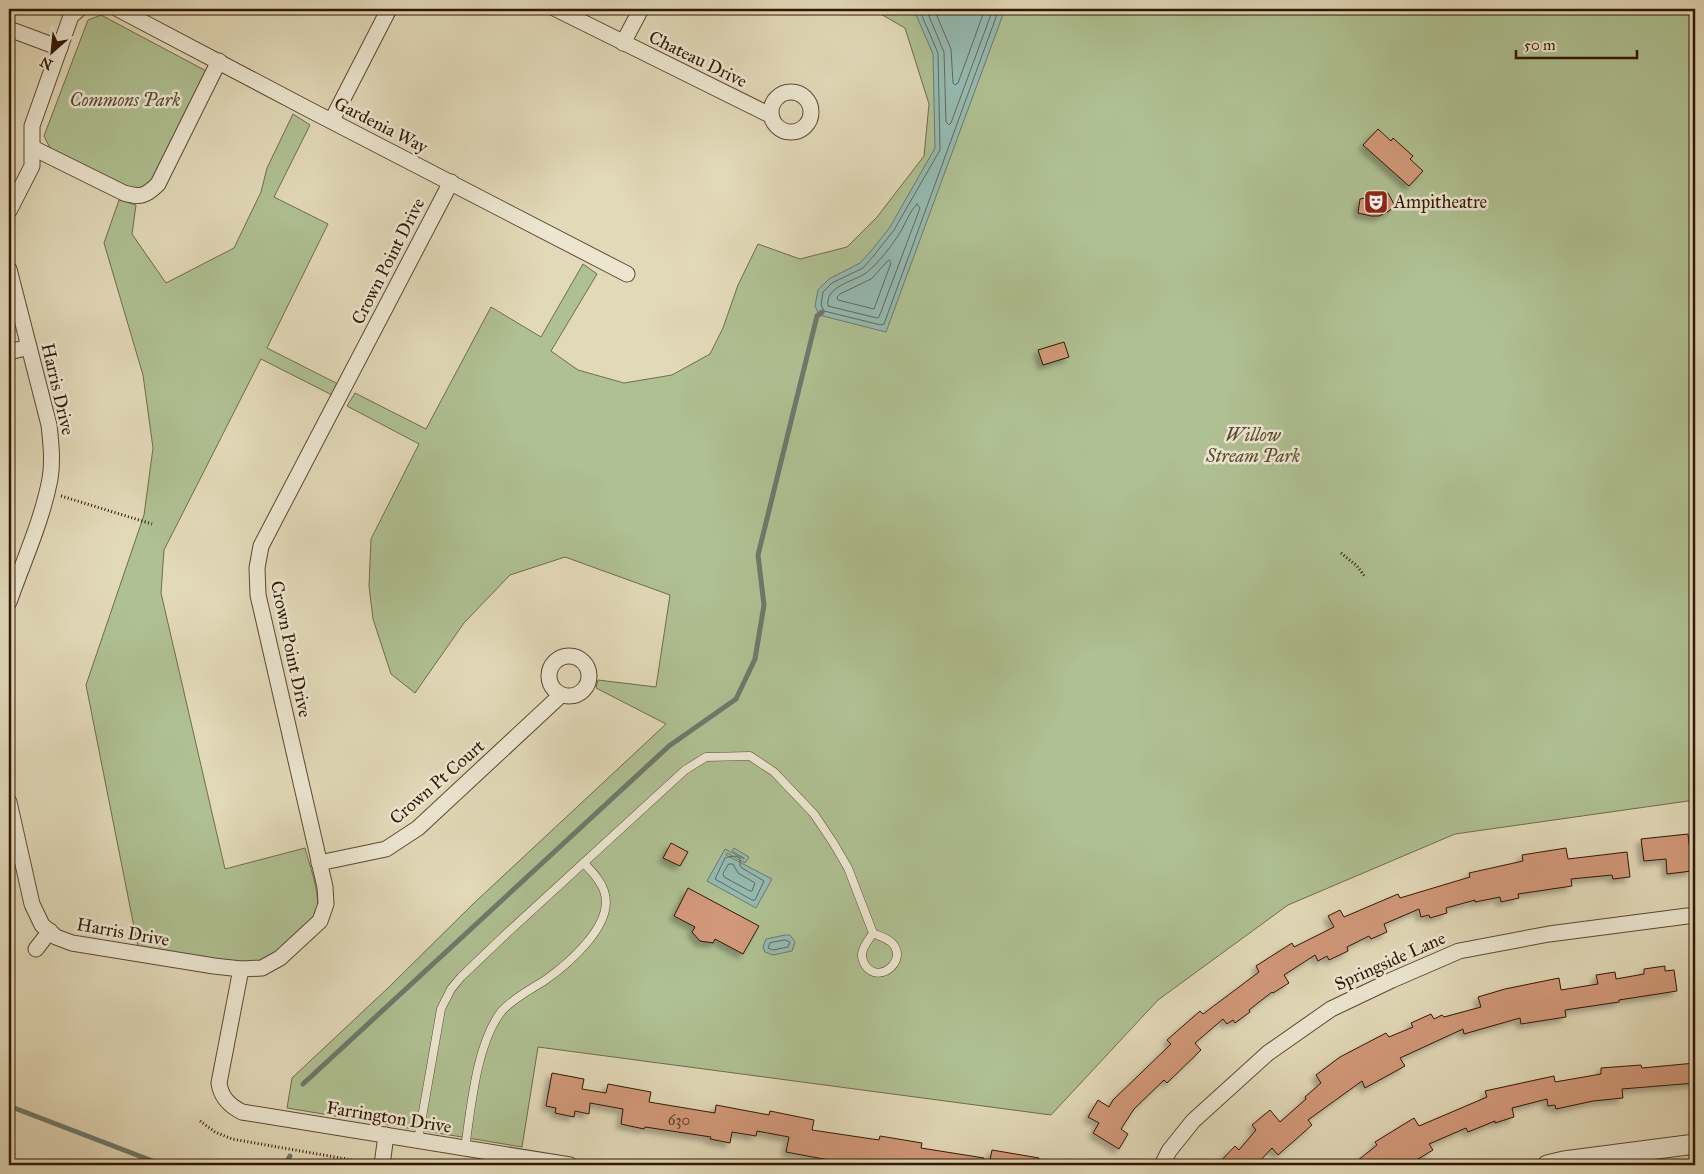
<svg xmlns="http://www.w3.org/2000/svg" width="1704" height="1174" viewBox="0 0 1704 1174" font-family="'IM FELL Great Primer',serif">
  <defs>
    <filter id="shadow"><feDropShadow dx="-4.5" dy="4.5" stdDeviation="2.5" flood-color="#0004"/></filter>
  </defs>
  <rect width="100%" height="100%" fill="#e2d9b8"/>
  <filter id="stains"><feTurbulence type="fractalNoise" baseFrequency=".004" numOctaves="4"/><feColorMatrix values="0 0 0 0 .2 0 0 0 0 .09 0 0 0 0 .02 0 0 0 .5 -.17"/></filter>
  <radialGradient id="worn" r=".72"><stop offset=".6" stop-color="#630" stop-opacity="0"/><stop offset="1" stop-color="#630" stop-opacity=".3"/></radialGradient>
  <g fill="#afc092" stroke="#706c4a">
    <path d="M 872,9 L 1689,9 L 1695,14 L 1695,800 L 1455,834 L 1288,905 L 1158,1000 L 1051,1115 L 538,1047 L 522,1147 L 287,1108 L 292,1078 L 389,987 L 473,904 L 666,724 L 596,688 L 598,680 L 656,687 L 670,595 L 565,557 L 510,575 L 464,623 L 415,693 L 391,674 L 373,619 L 369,586 L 371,539 L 419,444 L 347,406 L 355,393 L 426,429 L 491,307 L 541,337 L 583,264 L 597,274 L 551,351 L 578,370 L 624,383 L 672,375 L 710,354 L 723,328 L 738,285 L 758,244 L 800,259 L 847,247 L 877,217 L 924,156 L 929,104 L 905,28 Z"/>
    <path d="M 101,15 L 210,73 L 150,192 L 131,189 L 50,148 L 44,136 L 88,20 Z"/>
    <path d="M 293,114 L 310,125 L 274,197 L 328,224 L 267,348 L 338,384 L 332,395 L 261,359 L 164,550 L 161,593 L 225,869 L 305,848 C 310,867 322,898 316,915 C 304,926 283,950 270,957 C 245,972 169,952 138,947 L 86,685 L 144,515 L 153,448 L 143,375 L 104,243 L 119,200 L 136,205 L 132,234 L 166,283 L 234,248 L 261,192 L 267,168 Z"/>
  </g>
  <g fill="#95bab2" stroke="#6d796c">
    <path d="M 916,9 L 1005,9 L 886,332 L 819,315 L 815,306 L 818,290 L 829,279 L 860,263 L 871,251 L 890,227 L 935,148 L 933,54 L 914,10 Z"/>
    <path d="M 734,848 L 749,857 L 745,863 L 727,853 L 726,855 L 772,879 L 756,908 L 707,881 L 725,849 L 744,859 L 744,858 L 732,851 Z"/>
    <path d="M 785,935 L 790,935 L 795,942 L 792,951 L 773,955 L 765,952 L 763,947 L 766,939 Z"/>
  </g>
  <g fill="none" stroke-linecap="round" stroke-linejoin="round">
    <g stroke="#63685a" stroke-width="1">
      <path d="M 919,9 L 938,53 L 940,150 L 894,230 L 875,254 L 863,268 L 832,283 L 823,292 L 821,305 L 824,311 L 881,325 L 884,324 L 999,9"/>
      <path d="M 926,9 L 944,52 L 946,122 L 949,125 L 951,123 L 993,9"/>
      <path d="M 934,9 L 951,49 L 953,83 L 955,85 L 958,83 L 985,9"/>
      <path d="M 917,204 L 920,208 L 879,317 L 877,318 L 828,306 C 825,286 853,282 866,273 C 877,265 894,243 901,231 C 906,222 910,211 917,204 Z"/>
      <path d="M 889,260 L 891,263 L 874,309 L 838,300 L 837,297 L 840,294 L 871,279 Z"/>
      <path d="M 728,857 L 736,856 L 740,858 L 740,865 L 742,868 L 764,881 L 755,900 L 752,900 L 715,879 L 725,858 Z"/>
      <path d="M 729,864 L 733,864 L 738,873 L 755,883 L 752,891 L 750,891 L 724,877 L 723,874 Z"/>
      <path d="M 785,940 L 790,942 L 788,947 L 773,950 L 768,948 L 770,943 Z"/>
    </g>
    <g stroke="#6d796c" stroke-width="5">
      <path d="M 303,1084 L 669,746 L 736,699 L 755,659 L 764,605 L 758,555 L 817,316 L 822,312"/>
      <path d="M 9,1106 L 163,1165"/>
      <path d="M 285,1165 L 290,1156"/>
    </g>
  </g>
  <g fill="#d19879" stroke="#311703" filter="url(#shadow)">
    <path d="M 1378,129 L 1391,141 L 1393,138 L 1413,156 L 1410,159 L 1423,171 L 1409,186 L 1363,145 Z"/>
    <path d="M 1388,193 L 1395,206 L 1389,211 L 1379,216 L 1371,216 L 1358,213 L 1360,199 Z"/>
    <path d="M 1064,342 L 1069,357 L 1043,365 L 1038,350 Z"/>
    <path d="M 1688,834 L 1692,871 L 1667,874 L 1666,859 L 1644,861 L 1641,839 Z"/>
    <path d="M 671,843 L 688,852 L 680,866 L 663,858 Z"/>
    <path d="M 1566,848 L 1568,859 L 1627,852 L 1630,877 L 1613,879 L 1612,875 L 1571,879 L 1572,886 L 1518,894 L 1519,898 L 1501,902 L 1500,897 L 1475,902 L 1475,900 L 1446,908 L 1447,913 L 1430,918 L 1429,915 L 1421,917 L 1419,909 L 1384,924 L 1387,932 L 1371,939 L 1369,936 L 1347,947 L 1348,951 L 1329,960 L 1327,956 L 1318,961 L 1315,955 L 1284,975 L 1289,983 L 1273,993 L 1272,992 L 1249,1010 L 1250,1012 L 1235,1023 L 1233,1020 L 1227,1024 L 1223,1019 L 1195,1043 L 1201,1050 L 1167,1083 L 1164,1080 L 1134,1109 L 1121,1129 L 1128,1134 L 1119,1149 L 1093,1133 L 1099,1123 L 1088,1117 L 1098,1100 L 1109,1107 L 1113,1100 L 1171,1044 L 1167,1040 L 1200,1011 L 1203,1014 L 1259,972 L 1256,966 L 1292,943 L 1294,947 L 1334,927 L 1328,916 L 1340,910 L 1344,917 L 1398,894 L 1400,898 L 1470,877 L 1469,873 L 1523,861 L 1522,855 Z"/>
    <path d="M 688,888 L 759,926 L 743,954 L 715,939 L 713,943 L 700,941 L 692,932 L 695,927 L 674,916 Z"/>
    <path d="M 1665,966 L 1665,971 L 1674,970 L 1677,991 L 1619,1000 L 1619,1002 L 1565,1010 L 1566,1017 L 1521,1024 L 1520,1018 L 1464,1034 L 1463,1029 L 1400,1058 L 1405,1066 L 1365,1088 L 1362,1081 L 1308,1120 L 1312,1125 L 1278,1155 L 1272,1148 L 1256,1165 L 1217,1165 L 1235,1146 L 1239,1150 L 1256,1130 L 1252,1125 L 1270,1110 L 1280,1122 L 1306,1099 L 1305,1097 L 1321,1083 L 1316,1075 L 1340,1057 L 1386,1033 L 1389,1037 L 1413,1027 L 1411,1023 L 1431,1014 L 1434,1019 L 1442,1015 L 1444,1017 L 1481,1007 L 1478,997 L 1505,989 L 1559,978 L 1561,990 L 1598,984 L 1596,975 L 1615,972 L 1616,979 L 1644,974 L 1644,969 Z"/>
    <path d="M 1695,1063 L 1695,1083 L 1622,1089 L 1623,1098 L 1593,1101 L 1556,1109 L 1555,1105 L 1548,1106 L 1547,1099 L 1512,1108 L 1514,1117 L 1495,1123 L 1495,1121 L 1468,1132 L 1466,1128 L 1429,1144 L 1433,1150 L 1408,1165 L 1352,1165 L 1377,1145 L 1375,1142 L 1414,1118 L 1419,1126 L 1487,1097 L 1485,1091 L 1554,1076 L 1555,1082 L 1601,1074 L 1601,1068 L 1641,1065 L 1642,1068 Z"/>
    <path d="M 552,1073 L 584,1079 L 582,1089 L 606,1093 L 608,1084 L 651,1092 L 649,1102 L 715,1113 L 716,1105 L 769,1115 L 770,1111 L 814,1120 L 812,1130 L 879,1140 L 880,1136 L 922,1143 L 921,1148 L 984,1158 L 984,1165 L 922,1165 L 895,1161 L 894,1165 L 877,1165 L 846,1160 L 845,1163 L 786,1152 L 789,1137 L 757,1131 L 756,1136 L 732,1132 L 730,1143 L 710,1139 L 711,1137 L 645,1127 L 644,1129 L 621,1124 L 623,1109 L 590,1103 L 589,1114 L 575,1111 L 574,1117 L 555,1113 L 556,1108 L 546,1106 Z"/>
    <path d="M 992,1150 L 1039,1158 L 1039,1165 L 989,1165 Z"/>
  </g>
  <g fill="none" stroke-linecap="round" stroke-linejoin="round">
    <defs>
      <g id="service">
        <path d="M 418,1140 L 441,1009 L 451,989 L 461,977 L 506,934 L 685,770 L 706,757 L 750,756 L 774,772 L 814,814 L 834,844 L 848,868 L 873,933 C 879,936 886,938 891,942 C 910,959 879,986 865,965 C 862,960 861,955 863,950 C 865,944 870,938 873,933"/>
        <path d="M 465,1148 C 471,1108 476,1045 501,1012 C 509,1002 532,988 544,981 C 567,965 616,924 604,891 C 601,880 591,871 584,863"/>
      </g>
      <g id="minor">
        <path d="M 118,9 L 308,109 L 627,274"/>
        <path d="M 556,9 L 770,115"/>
        <path d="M 9,29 L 60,48"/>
        <path d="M 623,43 L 641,9"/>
        <circle cx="791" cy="112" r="20"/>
        <path d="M 332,120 L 389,9"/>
        <path d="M 33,148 L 124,193 C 140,198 146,196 158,184 L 219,61"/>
        <path d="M 451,182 L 261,546 L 257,568 L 258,595 L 325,887 L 326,904 L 320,921 L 280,958 L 262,968 L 241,969 L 219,1083 C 221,1098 230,1106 242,1112 L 570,1165"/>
        <path d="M 9,211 L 32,166 L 32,126 L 71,16 L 79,9"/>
        <path d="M 9,269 L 49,425 C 51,443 53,461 50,479 C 42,521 23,562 9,602"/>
        <path d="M 9,352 L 29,347"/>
        <circle cx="569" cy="676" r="20"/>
        <path d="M 9,802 L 32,904 L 42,925 L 56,937 L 72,943 L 214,966 L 241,969"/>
        <path d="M 319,863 L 386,849 L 418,828 L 561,695"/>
        <path d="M 36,949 L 50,931"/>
        <path d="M 382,1165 L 386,1135"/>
        <path d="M 1162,1165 L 1169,1151 L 1193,1121 L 1268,1053 L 1331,1009 L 1392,980 L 1459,951 L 1549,934 L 1695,915"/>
      </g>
      <path id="tertiary" d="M 1547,1165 L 1564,1161 L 1695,1144"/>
    </defs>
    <use href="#service" stroke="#5d4830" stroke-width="9"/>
    <use href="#minor" stroke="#5d4830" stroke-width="17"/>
    <use href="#tertiary" stroke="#5d4830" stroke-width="21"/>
    <g stroke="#311703" stroke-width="3" stroke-dasharray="1 2.5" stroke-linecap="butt">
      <path d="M 61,496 L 152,524"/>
      <path d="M 1341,553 L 1357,566 L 1365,577"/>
      <path d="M 200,1121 L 215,1132 L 232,1139 L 369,1163"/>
    </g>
    <use href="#service" stroke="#ece6d1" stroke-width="8"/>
    <use href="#minor" stroke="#ece6d1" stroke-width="15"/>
    <use href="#tertiary" stroke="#ece6d1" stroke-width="19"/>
  </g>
  <defs>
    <symbol id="theatre-square" viewBox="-11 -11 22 22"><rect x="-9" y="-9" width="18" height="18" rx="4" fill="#8f2418" stroke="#ece6d1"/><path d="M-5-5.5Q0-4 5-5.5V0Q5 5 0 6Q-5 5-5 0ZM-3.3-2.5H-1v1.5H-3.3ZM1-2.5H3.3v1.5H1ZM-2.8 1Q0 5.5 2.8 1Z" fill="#fff"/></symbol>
  </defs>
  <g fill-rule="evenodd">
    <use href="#theatre-square" x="1362" y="188" width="28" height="28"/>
  </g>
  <g text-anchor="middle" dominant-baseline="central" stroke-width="5" stroke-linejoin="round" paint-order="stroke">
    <g font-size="15" fill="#593720">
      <text x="679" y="1120">630</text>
    </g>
    <g font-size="18" fill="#311703" stroke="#ece6d1">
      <text transform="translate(698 59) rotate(26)">Chateau Drive</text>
      <text transform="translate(381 125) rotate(27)">Gardenia Way</text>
      <text transform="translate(388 261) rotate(-63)">Crown Point Drive</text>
      <text transform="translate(58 389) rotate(77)">Harris Drive</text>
      <text transform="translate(291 649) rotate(78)">Crown Point Drive</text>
      <text transform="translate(437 782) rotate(-41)">Crown Pt Court</text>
      <text transform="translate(123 932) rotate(10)">Harris Drive</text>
      <text transform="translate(1390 961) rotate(-24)">Springside Lane</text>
      <text transform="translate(389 1117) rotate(9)">Farrington Drive</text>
    </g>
    <g font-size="18" font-style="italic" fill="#574a2e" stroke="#ece6d1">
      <text x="125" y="100">Commons Park</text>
      <text x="1253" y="435">Willow<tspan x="1253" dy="21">Stream Park</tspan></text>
    </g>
    <g font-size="18" fill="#311703" stroke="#ece6d1" text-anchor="start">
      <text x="1394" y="202">Ampitheatre</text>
    </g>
  </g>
  <rect width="1704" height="1174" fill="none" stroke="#e2d9b8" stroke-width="30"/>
  <rect x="10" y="10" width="1684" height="1154" fill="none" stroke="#311703" stroke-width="2.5"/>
  <rect x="15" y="15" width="1674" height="1144" fill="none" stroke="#311703"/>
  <g transform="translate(52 52) rotate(207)" stroke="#ece6d1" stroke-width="4" paint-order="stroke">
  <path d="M0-4L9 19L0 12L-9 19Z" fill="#311703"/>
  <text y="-8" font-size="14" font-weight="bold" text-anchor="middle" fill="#311703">N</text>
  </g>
  <path d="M1516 50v8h121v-8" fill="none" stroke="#311703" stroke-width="2.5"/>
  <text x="1524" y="50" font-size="15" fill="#311703" stroke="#ece6d1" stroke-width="4" paint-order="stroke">50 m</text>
  <rect width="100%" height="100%" filter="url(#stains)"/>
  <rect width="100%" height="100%" fill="url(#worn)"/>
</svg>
